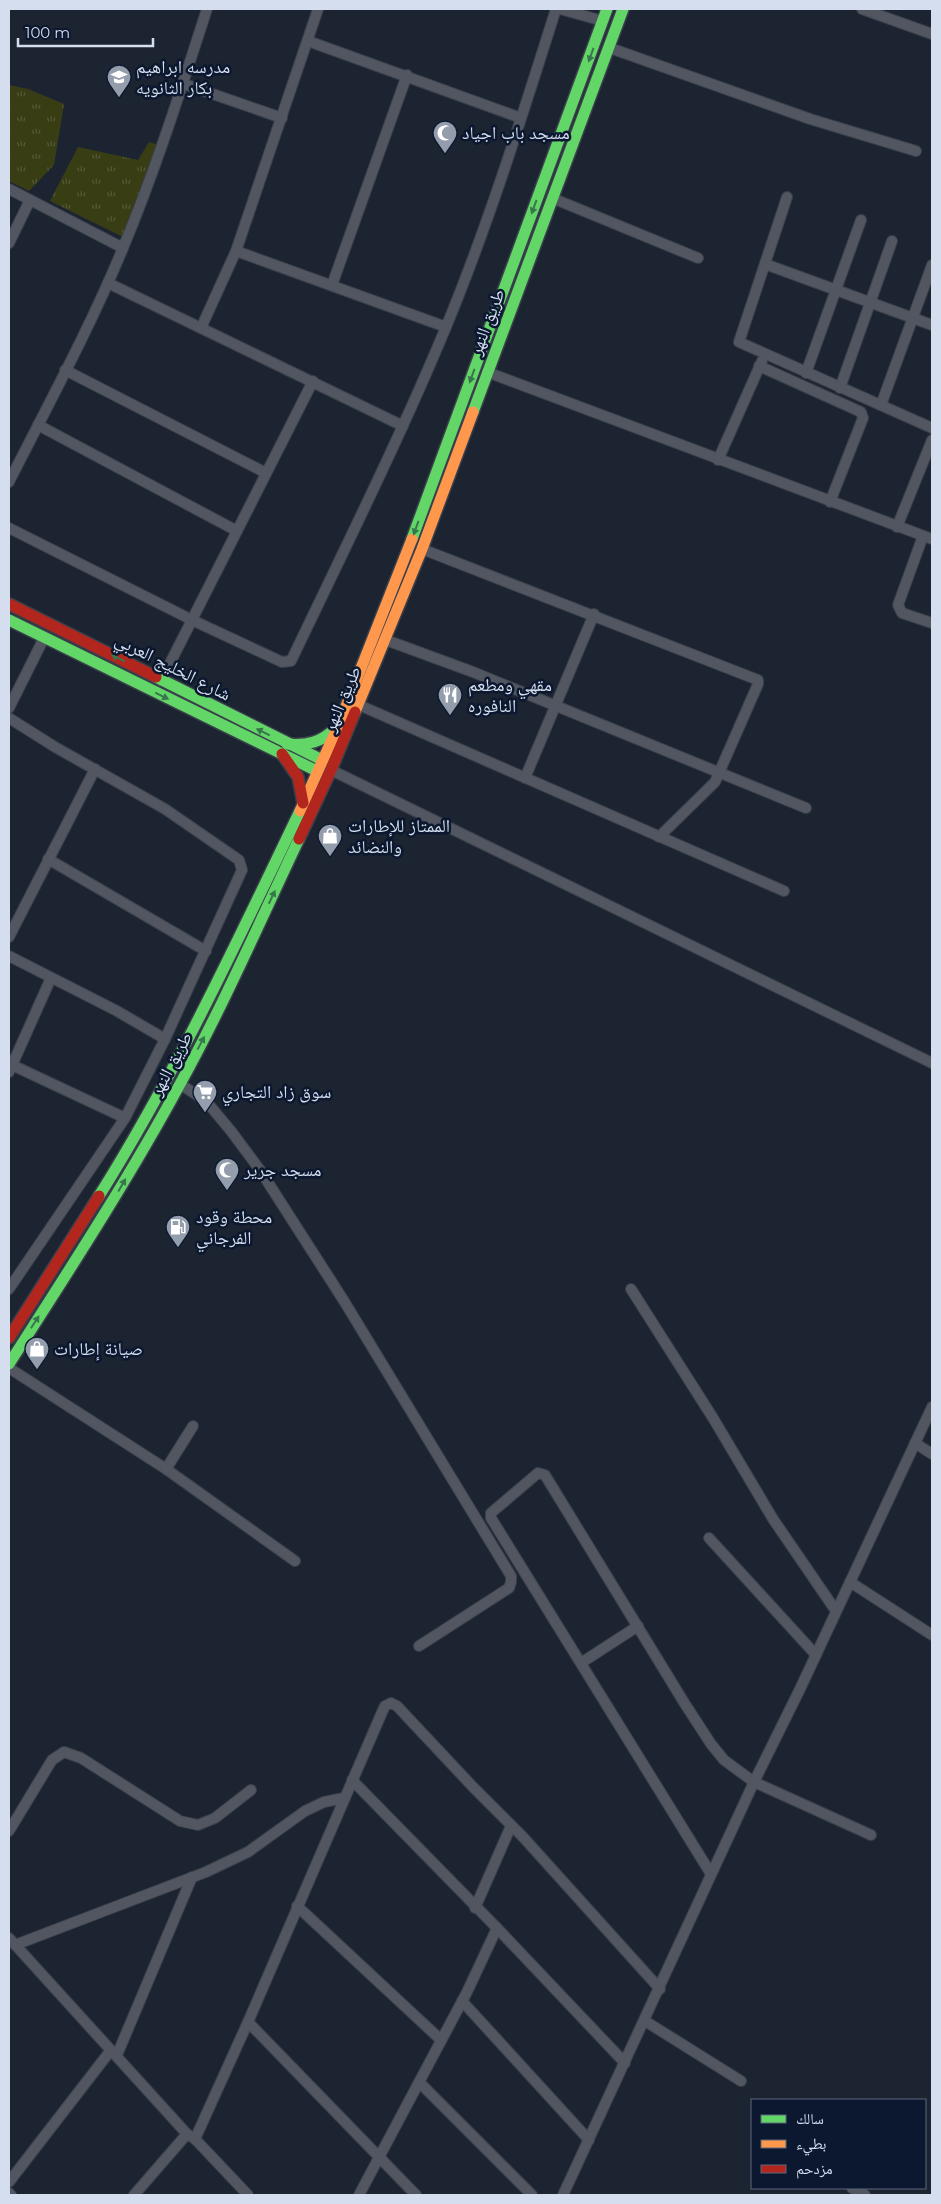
<svg xmlns="http://www.w3.org/2000/svg" width="941" height="2204" viewBox="0 0 941 2204" font-family="Montserrat,'Noto Naskh Arabic',sans-serif">
  <defs>
    <pattern id="grass-tufts" width="24" height="20" patternUnits="userSpaceOnUse" patternTransform="scale(1.25)"><rect width="24" height="20" fill="#393d14"/><path d="M3 7l-1-3M5 7V3M7 7l1-3M15 17l-1-3M17 17v-4M19 17l1-3" fill="none" stroke="#555936"/></pattern>
  </defs>
  <rect width="100%" height="100%" fill="#1c2431"/>
  <g fill="url(#grass-tufts)">
    <path d="M 9,85 L 28,89 L 64,104 L 54,165 L 29,191 L 9,181 Z"/>
    <path d="M 149,142 L 161,146 L 123,237 L 50,201 L 78,147 L 138,160 Z"/>
  </g>
  <g fill="none" stroke-linecap="round" stroke-linejoin="round">
    <defs>
      <g id="street">
        <path d="M 560,9 L 603,21"/>
        <path d="M 862,9 L 932,34"/>
        <path d="M 308,41 L 521,118"/>
        <path d="M 610,48 L 810,119 L 916,151"/>
        <path d="M 184,84 L 282,118"/>
        <path d="M 9,189 L 123,248"/>
        <path d="M 787,197 L 739,342 L 932,428"/>
        <path d="M 552,198 L 698,258"/>
        <path d="M 9,243 L 30,200"/>
        <path d="M 236,251 L 446,327"/>
        <path d="M 765,264 L 932,325"/>
        <path d="M 108,283 L 403,426"/>
        <path d="M 332,285 L 407,75"/>
        <path d="M 201,328 L 236,251 L 318,9"/>
        <path d="M 759,366 L 861,412 L 863,418 L 830,502"/>
        <path d="M 65,370 L 266,473"/>
        <path d="M 487,372 L 932,539"/>
        <path d="M 806,373 L 861,220"/>
        <path d="M 840,388 L 892,241"/>
        <path d="M 881,405 L 932,265"/>
        <path d="M 38,425 L 237,531"/>
        <path d="M 718,460 L 762,361"/>
        <path d="M 9,482 C 48,405 90,328 123,248 C 156,169 181,89 207,9"/>
        <path d="M 897,527 L 932,440"/>
        <path d="M 9,528 L 192,620 L 282,662 L 291,661 C 344,550 399,440 446,327 C 489,223 522,116 556,9"/>
        <path d="M 923,536 L 898,605 L 902,613 L 932,623"/>
        <path d="M 422,549 L 758,680 L 758,684 L 715,782 L 659,837"/>
        <path d="M 386,640 L 473,672 L 806,808"/>
        <path d="M 161,681 L 313,381"/>
        <path d="M 359,705 L 784,891"/>
        <path d="M 9,708 L 44,638"/>
        <path d="M 9,718 L 55,747 L 165,809 L 239,860 L 242,870 L 165,1039 L 125,1118 L 9,1289"/>
        <path d="M 331,770 L 932,1063"/>
        <path d="M 525,778 L 594,614"/>
        <path d="M 48,859 L 206,951"/>
        <path d="M 9,937 L 95,769"/>
        <path d="M 9,956 L 117,1011 L 165,1039"/>
        <path d="M 12,1065 L 125,1118"/>
        <path d="M 9,1072 L 51,978"/>
        <path d="M 180,1084 L 206,1101 L 231,1131 L 260,1170 L 344,1301 L 511,1576 L 511,1582 L 509,1588 L 419,1646"/>
        <path d="M 631,1289 L 713,1418 L 773,1519 L 836,1611"/>
        <path d="M 9,1368 L 166,1469 L 295,1561"/>
        <path d="M 915,1443 L 932,1454"/>
        <path d="M 166,1469 L 193,1426"/>
        <path d="M 709,1538 L 816,1655"/>
        <path d="M 850,1582 L 932,1635"/>
        <path d="M 581,1663 L 638,1626"/>
        <path d="M 352,1780 L 497,1928 L 625,2063"/>
        <path d="M 9,1831 L 52,1760 L 64,1752 L 81,1758 L 180,1821 L 198,1825 L 215,1818 L 251,1790"/>
        <path d="M 711,1874 L 491,1518 L 491,1513 L 538,1473 L 545,1475 L 685,1704 L 711,1744 L 724,1760 L 754,1782 L 871,1835"/>
        <path d="M 297,1906 L 441,2040"/>
        <path d="M 475,1908 L 511,1826"/>
        <path d="M 9,1938 L 187,2134 L 195,2139 L 248,2195"/>
        <path d="M 15,1945 L 206,1872 L 248,1852 L 305,1811 L 324,1802 L 344,1798"/>
        <path d="M 462,2001 L 589,2140"/>
        <path d="M 645,2021 L 741,2081"/>
        <path d="M 248,2022 L 416,2195"/>
        <path d="M 117,2055 L 192,1877"/>
        <path d="M 419,2082 L 532,2195"/>
        <path d="M 195,2139 L 248,2022 L 383,1710 L 385,1706 L 391,1703 L 397,1706 L 473,1787 L 523,1837 L 660,1989"/>
        <path d="M 9,2182 L 111,2050"/>
        <path d="M 852,2188 L 865,2195"/>
        <path d="M 9,2193 L 11,2195"/>
        <path d="M 134,2195 L 187,2134"/>
        <path d="M 359,2195 L 467,1992 L 497,1928"/>
        <path d="M 563,2195 L 754,1782 L 800,1689 L 932,1407"/>
      </g>
      <g id="fast">
        <path d="M 473,412 L 623,9"/>
        <path d="M 412,539 L 607,9"/>
        <path d="M 9,620 L 317,771"/>
        <path d="M 156,677 L 322,760"/>
        <path d="M 287,744 C 307,746 322,742 336,728"/>
        <path d="M 99,1196 C 176,1073 237,942 300,811"/>
        <path d="M 9,1364 C 68,1272 128,1180 180,1084 C 224,1004 260,921 299,839"/>
      </g>
      <g id="slow">
        <path d="M 355,712 L 422,549 L 473,412"/>
        <path d="M 300,811 L 339,724 L 412,539"/>
      </g>
      <g id="jam">
        <path d="M 9,604 L 156,677"/>
        <path d="M 282,754 L 298,777 L 303,803"/>
        <path d="M 299,839 L 331,770 L 355,712"/>
        <path d="M 9,1338 L 99,1196"/>
      </g>
    </defs>
    <use href="#street" stroke="#3a404b" stroke-width="12"/>
    <use href="#fast" stroke="#3a404b" stroke-width="14"/>
    <use href="#slow" stroke="#3a404b" stroke-width="14"/>
    <use href="#jam" stroke="#3a404b" stroke-width="14"/>
    <use href="#street" stroke="#515661" stroke-width="10"/>
    <use href="#fast" stroke="#63d668" stroke-width="11"/>
    <use href="#slow" stroke="#ff974d" stroke-width="11"/>
    <use href="#jam" stroke="#b3261e" stroke-width="11"/>
  </g>
  <defs><path id="oneway-solid" d="M-6-.8H1V-3.2L6.5 0L1 3.2V.8H-6Z" transform="scale(1.25)"/></defs>
  <g fill="#37774c">
    <use href="#oneway-solid" transform="translate(591 55) rotate(110)"/>
    <use href="#oneway-solid" transform="translate(534 207) rotate(110)"/>
    <use href="#oneway-solid" transform="translate(472 376) rotate(110)"/>
    <use href="#oneway-solid" transform="translate(416 528) rotate(110)"/>
    <use href="#oneway-solid" transform="translate(118 658) rotate(-153)"/>
    <use href="#oneway-solid" transform="translate(162 696) rotate(26)"/>
    <use href="#oneway-solid" transform="translate(263 732) rotate(-154)"/>
    <use href="#oneway-solid" transform="translate(272 897) rotate(-65)"/>
    <use href="#oneway-solid" transform="translate(201 1043) rotate(-62)"/>
    <use href="#oneway-solid" transform="translate(122 1185) rotate(-60)"/>
    <use href="#oneway-solid" transform="translate(35 1322) rotate(-57)"/>
  </g>
  <defs>
    <symbol id="school-pin" viewBox="-11 -11 22 30"><path d="M0 17L-7.5 6A9.5 9.5 0 1 1 7.5 6Z" fill="#949dac" stroke="#0b182f"/><path d="M0-5L7-2L0 1L-7-2ZM-4 1L0 2.5L4 1V4Q0 6-4 4Z" fill="#fff"/></symbol>
    <symbol id="mosque-pin" viewBox="-11 -11 22 30"><path d="M0 17L-7.5 6A9.5 9.5 0 1 1 7.5 6Z" fill="#949dac" stroke="#0b182f"/><path d="M3.5-4.9A6 6 0 1 0 3.5 4.9A5 5 0 1 1 3.5-4.9Z" fill="#fff"/></symbol>
    <symbol id="restaurant-pin" viewBox="-11 -11 22 30"><path d="M0 17L-7.5 6A9.5 9.5 0 1 1 7.5 6Z" fill="#949dac" stroke="#0b182f"/><path d="M-5-6h1v4h1v-4h1v4h1v-4h1v5L-1.5 .5V6h-2V.5L-5-1ZM5-6V6H3V1.5H1.5Q1.5-4 5-6Z" fill="#fff"/></symbol>
    <symbol id="shop-pin" viewBox="-11 -11 22 30"><path d="M0 17L-7.5 6A9.5 9.5 0 1 1 7.5 6Z" fill="#949dac" stroke="#0b182f"/><path d="M-5-2.5h2.3a2.7 3.5 0 0 1 5.4 0H5L5.5 6h-11ZM-1.5-2.5h3a1.5 2.3 0 0 0-3 0Z" fill="#fff"/></symbol>
    <symbol id="supermarket-pin" viewBox="-11 -11 22 30"><path d="M0 17L-7.5 6A9.5 9.5 0 1 1 7.5 6Z" fill="#949dac" stroke="#0b182f"/><path d="M-6-5.5h2.5l.6 2H6L4.5 2H-2.5L-4.4-4H-6ZM-1.5 3.2a1.3 1.3 0 1 0 .1 0ZM3 3.2a1.3 1.3 0 1 0 .1 0Z" fill="#fff"/></symbol>
    <symbol id="fuel-pin" viewBox="-11 -11 22 30"><path d="M0 17L-7.5 6A9.5 9.5 0 1 1 7.5 6Z" fill="#949dac" stroke="#0b182f"/><path d="M-5.5-6h7V0h2V4h1.3V-2.5L3-4.5l.8-.8L6-3V5H2.5V1h-1V6h-7ZM-4.2-4.7v3.2H.2V-4.7Z" fill="#fff"/></symbol>
  </defs>
  <g fill-rule="evenodd">
    <use href="#school-pin" x="105" y="63" width="28" height="38"/>
    <use href="#mosque-pin" x="431" y="119" width="28" height="38"/>
    <use href="#restaurant-pin" x="436" y="681" width="28" height="38"/>
    <use href="#shop-pin" x="316" y="822" width="28" height="38"/>
    <use href="#supermarket-pin" x="191" y="1078" width="28" height="38"/>
    <use href="#mosque-pin" x="213" y="1156" width="28" height="38"/>
    <use href="#fuel-pin" x="164" y="1213" width="28" height="38"/>
    <use href="#shop-pin" x="23" y="1335" width="28" height="38"/>
  </g>
  <g text-anchor="middle" dominant-baseline="central" stroke-width="5" stroke-linejoin="round" paint-order="stroke">
    <g font-size="18" fill="#d5deef" stroke="#0b182f" text-anchor="start">
      <text x="136" y="67">مدرسه ابراهيم<tspan x="136" dy="21">بكار الثانويه</tspan></text>
      <text x="462" y="133">مسجد باب اجياد</text>
      <text x="468" y="685">مقهي ومطعم<tspan x="468" dy="21">النافوره</tspan></text>
      <text x="348" y="826">الممتاز للإطارات<tspan x="348" dy="21">والنضائد</tspan></text>
      <text x="222" y="1092">سوق زاد التجاري</text>
      <text x="244" y="1170">مسجد جرير</text>
      <text x="196" y="1217">محطة وقود<tspan x="196" dy="21">الفرجاني</tspan></text>
      <text x="54" y="1349">صيانة إطارات</text>
    </g>
    <g font-size="18" fill="#d5deef" stroke="#0b182f">
      <text transform="translate(487 322) rotate(-69)">طريق النهر</text>
      <text transform="translate(173 667) rotate(27)">شارع الخليج العربي</text>
      <text transform="translate(342 699) rotate(-67)">طريق النهر</text>
      <text transform="translate(171 1064) rotate(-62)">طريق النهر</text>
    </g>
  </g>
  <rect width="941" height="2204" fill="none" stroke="#d5deef" stroke-width="20"/>
  <rect x="751" y="2099" width="175" height="90" fill="#0b182f" stroke="#5c677c"/>
  <rect x="761" y="2115" width="25" height="8" fill="#63d668" stroke="#5c677c"/>
  <text x="796" y="2124" font-size="15" fill="#d5deef">سالك</text>
  <rect x="761" y="2140" width="25" height="8" fill="#ff974d" stroke="#5c677c"/>
  <text x="796" y="2149" font-size="15" fill="#d5deef">بطيء</text>
  <rect x="761" y="2165" width="25" height="8" fill="#b3261e" stroke="#5c677c"/>
  <text x="796" y="2174" font-size="15" fill="#d5deef">مزدحم</text>
  <path d="M18 38v8h135v-8" fill="none" stroke="#d5deef" stroke-width="2.5"/>
  <text x="25" y="38" font-size="15" fill="#d5deef" stroke="#0b182f" stroke-width="4" paint-order="stroke">100 m</text>
</svg>
